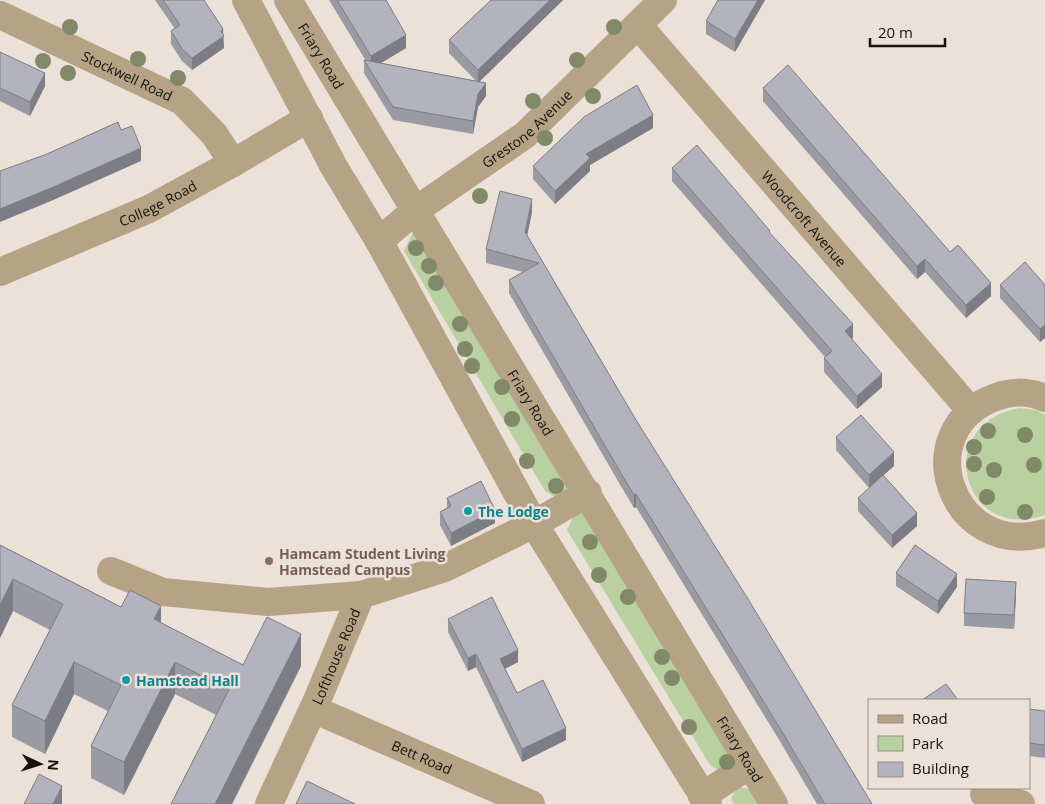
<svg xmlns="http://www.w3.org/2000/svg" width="1045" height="804" viewBox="0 0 1045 804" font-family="'Open Sans',sans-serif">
  <rect width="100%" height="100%" fill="#ebe1d8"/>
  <g fill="#b9d0a0">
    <path d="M 412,234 L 422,234 L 573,494 L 556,498 L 545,491 L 404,251 Z"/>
    <path d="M 1019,408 L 1036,410 L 1045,415 L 1045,515 C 962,544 931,424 1019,408 Z"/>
    <path d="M 588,511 L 737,761 L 723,773 L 710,765 L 567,530 L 574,515 Z"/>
    <path d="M 737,787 L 750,789 L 767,804 L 734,804 L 731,799 Z"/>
  </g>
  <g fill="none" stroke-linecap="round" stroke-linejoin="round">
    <g stroke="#b6a385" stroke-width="28">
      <path d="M 246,0 L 334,167 L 379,241 L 534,524 L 708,804"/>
      <path id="s1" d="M 288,0 L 774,804"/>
      <path id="s2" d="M 0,15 L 182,101 L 214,134 L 233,163"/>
      <path id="s3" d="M 638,25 L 971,411"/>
      <path id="s4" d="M 379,241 L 416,210 L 525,135 L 663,0"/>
      <path id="s5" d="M 0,272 L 149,209 L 233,163 L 309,118"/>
      <path d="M 1045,398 C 1030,391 1012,391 996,397 C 907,429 950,560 1045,533"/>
      <path d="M 111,571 L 163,592 L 268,602 L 361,595"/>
      <path id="s6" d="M 313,709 L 531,804"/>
      <path d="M 984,794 L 1021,804"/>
      <path d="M 702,796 L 750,765"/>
      <path id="s7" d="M 269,804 L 318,698 L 361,595 L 445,568 L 534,524 L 588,493"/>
    </g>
  </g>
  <g fill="#828968">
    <circle cx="70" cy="27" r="8"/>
    <circle cx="614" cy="27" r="8"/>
    <circle cx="138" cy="59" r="8"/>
    <circle cx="577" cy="60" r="8"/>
    <circle cx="43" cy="61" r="8"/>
    <circle cx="68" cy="73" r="8"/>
    <circle cx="178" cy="78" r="8"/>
    <circle cx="593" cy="96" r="8"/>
    <circle cx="533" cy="101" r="8"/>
    <circle cx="545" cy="138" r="8"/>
    <circle cx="480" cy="196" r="8"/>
    <circle cx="416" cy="248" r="8"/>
    <circle cx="429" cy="266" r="8"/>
    <circle cx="436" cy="283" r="8"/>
    <circle cx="460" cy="324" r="8"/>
    <circle cx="465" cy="349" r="8"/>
    <circle cx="472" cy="366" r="8"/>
    <circle cx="502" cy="387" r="8"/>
    <circle cx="512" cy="419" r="8"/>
    <circle cx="988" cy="431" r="8"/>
    <circle cx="1025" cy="435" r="8"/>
    <circle cx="974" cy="447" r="8"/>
    <circle cx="527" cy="461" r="8"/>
    <circle cx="974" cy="464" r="8"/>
    <circle cx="1034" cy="465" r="8"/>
    <circle cx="994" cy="470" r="8"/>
    <circle cx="556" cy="486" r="8"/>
    <circle cx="987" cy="497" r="8"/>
    <circle cx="1025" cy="512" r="8"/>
    <circle cx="590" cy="542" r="8"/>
    <circle cx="599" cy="575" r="8"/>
    <circle cx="628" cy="597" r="8"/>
    <circle cx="662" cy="657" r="8"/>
    <circle cx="672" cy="678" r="8"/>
    <circle cx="689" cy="727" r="8"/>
    <circle cx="727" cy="762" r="8"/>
  </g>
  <g fill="#9a9aa3">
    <path d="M 155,0 L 204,0 L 223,35 L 224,48 L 192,70 L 182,61 L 171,44 L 171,31 L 175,29 Z"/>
    <path d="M 329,0 L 386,0 L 406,48 L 381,63 L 476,81 L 449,53 L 449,40 L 491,0 L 563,0 L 480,81 L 486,96 L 478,107 L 473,134 L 393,120 L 364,73 L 364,60 L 366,61 Z"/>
    <path d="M 765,0 L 735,52 L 706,34 L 706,21 Z"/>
    <path d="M 0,52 L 45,86 L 30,116 L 0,101 Z"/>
    <path d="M 763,88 L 950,252 L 991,296 L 966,318 L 925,272 L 917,279 L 763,101 Z"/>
    <path d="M 653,128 L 590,165 L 590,171 L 555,204 L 533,179 L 533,166 Z"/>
    <path d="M 672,168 L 770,233 L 853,338 L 851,339 L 882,387 L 857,409 L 824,372 L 824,358 L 825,357 L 672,181 Z"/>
    <path d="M 532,212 L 527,235 L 636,420 L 872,804 L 817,804 L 778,738 L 636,507 L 634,508 L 622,488 L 509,293 L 509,280 L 523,272 L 486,263 L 486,249 Z"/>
    <path d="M 1000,285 L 1045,285 L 1045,338 L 1040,342 L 1000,298 Z"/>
    <path d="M 836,437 L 894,466 L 869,488 L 836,450 Z"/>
    <path d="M 447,498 L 495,523 L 451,546 L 440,525 L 440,512 L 447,508 Z"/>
    <path d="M 858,498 L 917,526 L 892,548 L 858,511 Z"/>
    <path d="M 0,545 L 121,607 L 161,623 L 243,665 L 301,666 L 232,804 L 171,804 L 216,715 L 175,694 L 124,795 L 91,778 L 91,746 L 108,711 L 74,694 L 45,754 L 12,737 L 12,705 L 50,630 L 13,611 L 0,638 Z"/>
    <path d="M 896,573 L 957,587 L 938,614 L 896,586 Z"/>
    <path d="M 1016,595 L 1014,629 L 964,626 L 964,613 Z"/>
    <path d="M 448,619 L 518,662 L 505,669 L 517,693 L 566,740 L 522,762 L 476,667 L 468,671 L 448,632 Z"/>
    <path d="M 1029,709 L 1045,711 L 1045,758 L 1029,756 Z"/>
  </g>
  <g fill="#7d7d85">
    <path d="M 550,0 L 563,0 L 478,83 L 478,70 Z"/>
    <path d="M 758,0 L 765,0 L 735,52 L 735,39 Z"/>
    <path d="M 223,29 L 224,48 L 192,70 L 192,58 Z"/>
    <path d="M 406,35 L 406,48 L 371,69 L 371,56 Z"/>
    <path d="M 45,73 L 45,86 L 30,116 L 30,102 Z"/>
    <path d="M 486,83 L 486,96 L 478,107 L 473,134 L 473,121 L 478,94 Z"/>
    <path d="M 653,115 L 653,128 L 590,165 L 590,171 L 555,204 L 555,191 L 586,154 Z"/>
    <path d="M 141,148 L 141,161 L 51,201 L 0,222 L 0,209 Z"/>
    <path d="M 532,199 L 532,212 L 525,245 L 525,232 Z"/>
    <path d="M 925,259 L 925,272 L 917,279 L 917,266 Z"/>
    <path d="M 991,283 L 991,296 L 966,318 L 966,305 Z"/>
    <path d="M 853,324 L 853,338 L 845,344 L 845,331 Z"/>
    <path d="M 1045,325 L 1045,338 L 1040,342 L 1040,329 Z"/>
    <path d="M 882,374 L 882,387 L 857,409 L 857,396 Z"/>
    <path d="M 894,452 L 894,466 L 869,488 L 869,475 Z"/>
    <path d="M 636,494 L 636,507 L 634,508 L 634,495 Z"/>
    <path d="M 495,510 L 495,523 L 451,546 L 451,533 Z"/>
    <path d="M 917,513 L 917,526 L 892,548 L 892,535 Z"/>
    <path d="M 957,574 L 957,587 L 938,614 L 938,601 Z"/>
    <path d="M 13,579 L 13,611 L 0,638 L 0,605 Z"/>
    <path d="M 1016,582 L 1016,595 L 1014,629 L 1014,615 Z"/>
    <path d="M 161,606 L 161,638 L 154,619 Z"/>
    <path d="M 301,634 L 301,666 L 232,804 L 215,804 Z"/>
    <path d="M 518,650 L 518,662 L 500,671 L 500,659 Z"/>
    <path d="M 476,654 L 476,667 L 468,671 L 468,658 Z"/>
    <path d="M 74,662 L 74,694 L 45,754 L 45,721 Z"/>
    <path d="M 175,662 L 175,694 L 124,795 L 124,762 Z"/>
    <path d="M 566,728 L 566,740 L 522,762 L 522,749 Z"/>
    <path d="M 62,786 L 62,804 L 53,804 Z"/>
  </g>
  <g fill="#b3b3be" stroke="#7d7d85">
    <path d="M 163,0 L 204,0 L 223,29 L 221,31 L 224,36 L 192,58 L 182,49 L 171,31 L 180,25 Z"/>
    <path d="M 337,0 L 386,0 L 406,35 L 371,56 Z"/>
    <path d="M 491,0 L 550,0 L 478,70 L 449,40 Z"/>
    <path d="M 718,0 L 758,0 L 735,39 L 706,21 Z"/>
    <path d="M 0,52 L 45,73 L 30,102 L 0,88 Z"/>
    <path d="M 364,60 L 486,83 L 478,94 L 473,121 L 393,107 Z"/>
    <path d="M 788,65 L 950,252 L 958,245 L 991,283 L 966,305 L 925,259 L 917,266 L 763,88 Z"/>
    <path d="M 637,85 L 653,115 L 586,154 L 590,158 L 555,191 L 533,166 L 584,117 Z"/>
    <path d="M 118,122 L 121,130 L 132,126 L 141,148 L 51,188 L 0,209 L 0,171 L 47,154 Z"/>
    <path d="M 697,145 L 770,231 L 769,232 L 853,324 L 845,331 L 882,374 L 857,396 L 824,358 L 832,351 L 672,168 Z"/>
    <path d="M 500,191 L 532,199 L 525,232 L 636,420 L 748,599 L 872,804 L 825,804 L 778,725 L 636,494 L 634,495 L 622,475 L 509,280 L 539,263 L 486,249 Z"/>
    <path d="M 1025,262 L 1045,285 L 1045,325 L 1040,329 L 1000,285 Z"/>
    <path d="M 861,415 L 894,452 L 869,475 L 836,437 Z"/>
    <path d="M 883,475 L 917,513 L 892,535 L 858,498 Z"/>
    <path d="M 481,481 L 495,510 L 451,533 L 440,512 L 451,506 L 447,498 Z"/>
    <path d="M 0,545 L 121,607 L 130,590 L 161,606 L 154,619 L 243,665 L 267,617 L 301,634 L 215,804 L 171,804 L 229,690 L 175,662 L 124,762 L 91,746 L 121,685 L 74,662 L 45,721 L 12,705 L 63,604 L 13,579 L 0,605 Z"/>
    <path d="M 915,545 L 957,574 L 938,601 L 896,573 Z"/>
    <path d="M 966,579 L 1016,582 L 1014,615 L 964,613 Z"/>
    <path d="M 492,597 L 518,650 L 500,659 L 517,693 L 543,680 L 566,728 L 522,749 L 476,654 L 468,658 L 448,619 Z"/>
    <path d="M 946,684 L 958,700 L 922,700 Z"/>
    <path d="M 1029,709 L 1045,711 L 1045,745 L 1029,743 Z"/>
    <path d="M 39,774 L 62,786 L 53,804 L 24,804 Z"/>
    <path d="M 307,781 L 355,804 L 296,804 Z"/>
  </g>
  <g fill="#0f9aa8" stroke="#ebe1d8" stroke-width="2">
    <circle cx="468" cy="511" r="5"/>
    <circle cx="126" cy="680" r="5"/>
  </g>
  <circle fill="#8d6e63" stroke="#ebe1d8" stroke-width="2" cx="269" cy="561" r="5"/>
  <g text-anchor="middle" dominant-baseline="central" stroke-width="5" stroke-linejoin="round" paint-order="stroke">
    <g font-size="14" fill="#15120f" stroke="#ebe1d8">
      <text stroke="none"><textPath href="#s1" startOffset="65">Friary Road</textPath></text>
      <text stroke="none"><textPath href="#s2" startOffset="141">Stockwell Road</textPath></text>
      <text stroke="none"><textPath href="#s4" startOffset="186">Grestone Avenue</textPath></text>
      <text stroke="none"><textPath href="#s5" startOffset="172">College Road</textPath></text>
      <text stroke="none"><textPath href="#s3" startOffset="255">Woodcroft Avenue</textPath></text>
      <text stroke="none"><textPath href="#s1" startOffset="470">Friary Road</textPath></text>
      <text stroke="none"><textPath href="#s7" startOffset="162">Lofthouse Road</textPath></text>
      <text stroke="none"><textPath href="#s1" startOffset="875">Friary Road</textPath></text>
      <text stroke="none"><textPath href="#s6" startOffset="119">Bett Road</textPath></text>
    </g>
    <g font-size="14" font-weight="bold" fill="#0d838f" stroke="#ebe1d8" text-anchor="start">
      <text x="478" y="511">The Lodge</text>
      <text x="136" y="680">Hamstead Hall</text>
    </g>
    <g font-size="14" font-weight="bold" fill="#785e54" stroke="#ebe1d8" text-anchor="start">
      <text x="279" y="553">Hamcam Student Living<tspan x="279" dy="16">Hamstead Campus</tspan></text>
    </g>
  </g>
  <rect x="868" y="699" width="162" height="90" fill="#ebe1d8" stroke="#958e88"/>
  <rect x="878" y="715" width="25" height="8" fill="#b6a385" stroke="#958e88"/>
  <text x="912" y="724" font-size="15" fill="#15120f">Road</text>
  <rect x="878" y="736" width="25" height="15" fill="#b9d0a0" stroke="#958e88"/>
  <text x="912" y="749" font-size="15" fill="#15120f">Park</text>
  <rect x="878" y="762" width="25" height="15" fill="#b3b3be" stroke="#958e88"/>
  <text x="912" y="774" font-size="15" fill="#15120f">Building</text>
  <g transform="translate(40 764) rotate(94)" stroke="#ebe1d8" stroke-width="4" paint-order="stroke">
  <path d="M0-4L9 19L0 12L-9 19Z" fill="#15120f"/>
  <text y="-8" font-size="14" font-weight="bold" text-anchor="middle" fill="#15120f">N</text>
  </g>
  <path d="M870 38v8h75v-8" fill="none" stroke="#15120f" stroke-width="2.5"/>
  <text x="878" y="38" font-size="15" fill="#15120f" stroke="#ebe1d8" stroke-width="4" paint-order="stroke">20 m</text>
</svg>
